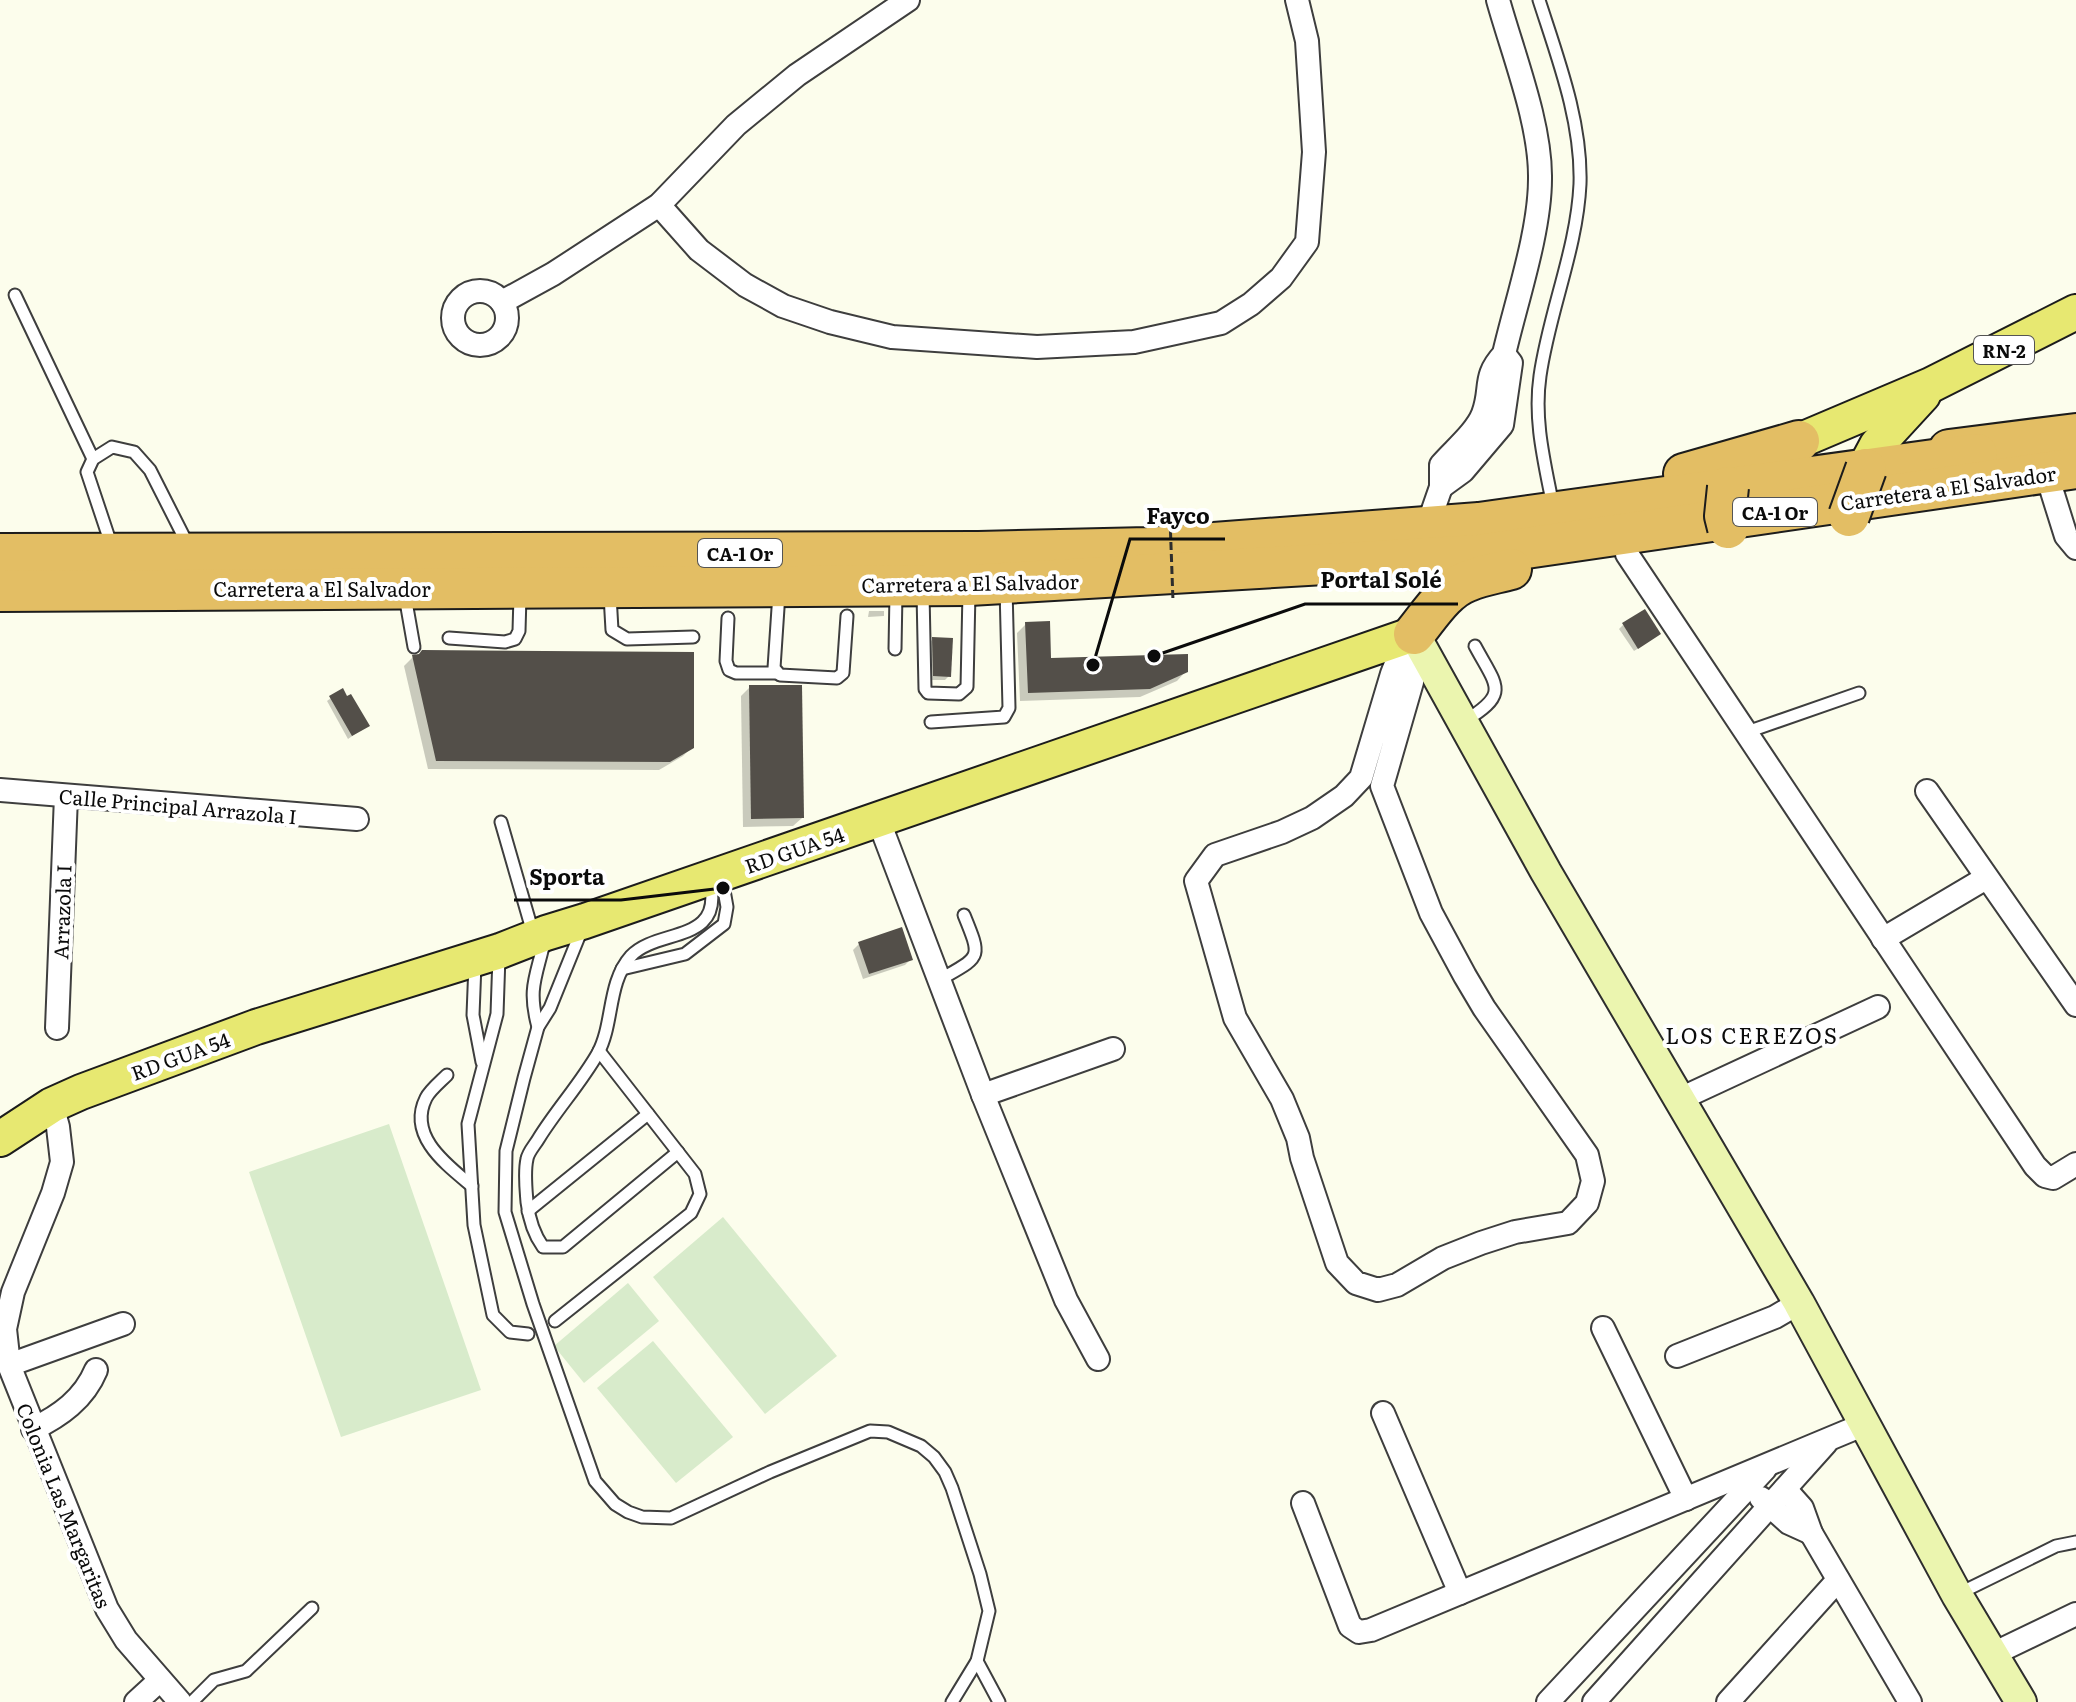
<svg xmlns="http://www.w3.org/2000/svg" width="2076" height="1702" viewBox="0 0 2076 1702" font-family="Literata,serif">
  <rect width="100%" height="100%" fill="#fcfdec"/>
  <g fill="#d8ebcb">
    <path d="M 389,1124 L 481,1390 L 341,1437 L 249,1172 Z"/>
    <path d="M 723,1217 L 837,1356 L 765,1414 L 653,1277 Z"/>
    <path d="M 628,1283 L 659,1321 L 584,1383 L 554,1346 Z"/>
    <path d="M 653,1341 L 733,1437 L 676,1483 L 597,1388 Z"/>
  </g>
  <g fill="#0003">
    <path d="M 869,611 L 884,611 L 884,616 L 868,617 Z"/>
    <path d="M 1026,624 L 1049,660 L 1186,671 L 1177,681 L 1140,697 L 1020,701 L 1017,633 Z"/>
    <path d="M 1623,625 L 1654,638 L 1634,651 L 1619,629 Z"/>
    <path d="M 933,639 L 949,676 L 945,680 L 930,680 L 929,643 Z"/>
    <path d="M 413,657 L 692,747 L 683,756 L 659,770 L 428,769 L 404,666 Z"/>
    <path d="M 750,687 L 802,818 L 793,826 L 743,827 L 741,696 Z"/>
    <path d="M 331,698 L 367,726 L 348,739 L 327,701 Z"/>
    <path d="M 859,944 L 911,959 L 905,965 L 863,979 L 853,950 Z"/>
  </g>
  <g fill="#534f49">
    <path d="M 1645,609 L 1661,634 L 1638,649 L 1622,623 Z"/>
    <path d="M 1050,621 L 1051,658 L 1188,654 L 1188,672 L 1150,689 L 1028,693 L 1025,622 Z"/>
    <path d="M 932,637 L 953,638 L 951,677 L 933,676 Z"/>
    <path d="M 422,650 L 694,652 L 694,748 L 670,762 L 436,761 L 412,655 L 419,654 Z"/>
    <path d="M 749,685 L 802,685 L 804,818 L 751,819 Z"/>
    <path d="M 343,688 L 347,696 L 351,694 L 370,726 L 352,736 L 329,696 Z"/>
    <path d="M 902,927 L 913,960 L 869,974 L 858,942 Z"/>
  </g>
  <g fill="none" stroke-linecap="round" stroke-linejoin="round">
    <defs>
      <g id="lane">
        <path d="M 1539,0 C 1558,59 1582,122 1580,184 C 1577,249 1549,312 1540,376 C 1534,417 1543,456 1551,496"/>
        <path d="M 15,295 L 93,459"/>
        <path d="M 112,547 L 87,472 L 93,459 L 112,447 L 134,452 L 150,470 L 188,545"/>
        <path d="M 779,593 L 774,668 L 780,675 L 837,678 L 843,673 L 847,616"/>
        <path d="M 923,593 L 925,689 L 928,693 L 959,694 L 967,687 L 969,592"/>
        <path d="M 610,595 L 612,630 L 627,639 L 693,637"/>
        <path d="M 405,596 L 414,647"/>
        <path d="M 728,618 L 726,661 L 729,670 L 736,673 L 776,673"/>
        <path d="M 449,638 L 505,642 L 515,639 L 519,631 L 520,596"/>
        <path d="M 895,649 L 896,593"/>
        <path d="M 1465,721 C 1510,693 1497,687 1475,646"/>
        <path d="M 931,722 L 1004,717 L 1009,708 L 1006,588"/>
        <path d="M 1747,732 L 1859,693"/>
        <path d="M 501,822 L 533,933"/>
        <path d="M 582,929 L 550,1008 L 538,1027 L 524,1078 L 506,1151 L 505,1212 L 533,1304 L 595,1481 L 615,1504 L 628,1512 L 642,1517 L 671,1518 L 770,1472 L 870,1431 L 888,1432 L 921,1446 L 934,1457 L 945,1472 L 952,1488 L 980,1574 L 989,1611 L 977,1661 L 952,1702"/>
        <path d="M 499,956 L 497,1014 L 468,1124 L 474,1225 L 493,1315 L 510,1332 L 528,1334"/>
        <path d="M 475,964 L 473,1015 L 482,1062"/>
        <path d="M 622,969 L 685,954 L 724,924 L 727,907 L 722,879"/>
        <path d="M 941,979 C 981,956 982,959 964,915"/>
        <path d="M 538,1027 C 527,987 537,976 545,938"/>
        <path d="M 447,1075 C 440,1082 430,1090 426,1098 C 407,1136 447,1165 472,1186"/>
        <path d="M 678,1152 L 563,1247 L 543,1247 C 533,1233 529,1219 527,1202 C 526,1189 524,1172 527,1159 C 528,1152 535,1145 539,1138 C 557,1109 581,1083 598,1053 C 614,1023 607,983 631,956 C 657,928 724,944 710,883"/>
        <path d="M 528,1211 L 648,1114"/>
        <path d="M 555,1321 L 691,1213 L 700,1194 L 695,1174 L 599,1051"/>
        <path d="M 1960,1593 L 2056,1546 L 2076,1542"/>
        <path d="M 977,1661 L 999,1702"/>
        <path d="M 192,1702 L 214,1680 L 246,1671 L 312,1608"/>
      </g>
      <g id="street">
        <path d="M 659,205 L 699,250 L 745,285 L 783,306 L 830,322 L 892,337 L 1037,347 L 1134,342 L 1221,323 L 1251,304 L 1281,278 L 1307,242 L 1314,152 L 1307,41 L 1297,0"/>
        <circle cx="480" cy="318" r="27"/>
        <path d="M 502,302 L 553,274 L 659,205 L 736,125 L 797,75 L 908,0"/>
        <path d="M 2050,485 L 2066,536 L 2076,548"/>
        <path d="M 1441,487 L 1463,471 L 1502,425 L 1511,363 L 1504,354"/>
        <path d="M 1433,510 L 1441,487 L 1441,465 C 1454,450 1476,432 1483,414 C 1493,387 1482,378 1504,354 C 1516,302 1540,232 1540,179 C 1541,124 1513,54 1498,0"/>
        <path d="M 1627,554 L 2035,1166 L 2045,1176 L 2053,1178 L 2076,1164"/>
        <path d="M 1414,634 L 1415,662 L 1412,682 L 1382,786 L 1431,913 L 1465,976 L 1484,1008 L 1587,1155 L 1593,1181 L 1587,1203 L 1568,1223 L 1515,1232 L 1481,1243 L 1443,1258 L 1397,1285 L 1378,1290 L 1356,1283 L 1337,1263 L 1302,1158 L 1298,1138 L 1282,1099 L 1235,1018 L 1196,881 L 1215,855 L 1282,832 L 1312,818 L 1344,796 L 1361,778 L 1392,674 L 1399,656 Z"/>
        <path d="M 0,790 L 357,819"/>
        <path d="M 1927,791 L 2076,1005"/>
        <path d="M 878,819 L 983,1095 L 1066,1300 L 1098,1359"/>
        <path d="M 1883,939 L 1986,878"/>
        <path d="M 57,1028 L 66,796"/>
        <path d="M 983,1095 L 1113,1049"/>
        <path d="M 1680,1099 L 1878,1007"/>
        <path d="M 52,1105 L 58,1127 L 62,1162 L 53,1193 L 13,1292 L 5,1329 L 9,1365 L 107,1609 L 126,1640 L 180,1702"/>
        <path d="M 1603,1328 L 1686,1499"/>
        <path d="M 1677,1356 L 1775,1317 L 1799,1303"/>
        <path d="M 9,1365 L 123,1324"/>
        <path d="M 1383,1413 L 1460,1593"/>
        <path d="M 33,1429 C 60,1416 84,1399 96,1370"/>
        <path d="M 1785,1489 L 1802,1508 L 1811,1533 L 1910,1702"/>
        <path d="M 1761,1498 L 1789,1523 L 1811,1533"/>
        <path d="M 1303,1503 L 1350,1626 L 1359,1632 L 1371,1630 L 1865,1424"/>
        <path d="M 1993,1654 L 2076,1614"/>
        <path d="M 136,1702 L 160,1680"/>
        <path d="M 1548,1702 L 1765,1469"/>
        <path d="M 1594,1702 L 1826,1443"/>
        <path d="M 1728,1702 L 1838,1580"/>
      </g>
      <path id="secondary" d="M 1414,634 L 1546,872 L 1799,1303 L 1957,1595 L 2021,1702"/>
      <g id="primary">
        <path d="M 1799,441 L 1931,385 L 2076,312"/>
        <path d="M 1869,460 L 1877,445 L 1923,395"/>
        <path d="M 0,1139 L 52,1105 L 81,1092 L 256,1027 L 500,951 L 546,933 L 585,921 L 1414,634"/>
      </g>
      <g id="highway">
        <path d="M 1949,450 L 2076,434"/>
        <path d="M 1684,474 L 1799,441"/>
        <path d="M 0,554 L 978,552 L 1148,548 L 1479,523 L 1977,454"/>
        <path d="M 0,591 L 969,585 L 1478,555 L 2076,468"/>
        <path d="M 1414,634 C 1429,616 1445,589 1468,581 C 1482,575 1497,573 1511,569"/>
      </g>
    </defs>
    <use href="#lane" stroke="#3e3e3e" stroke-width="15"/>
    <use href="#street" stroke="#3e3e3e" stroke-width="26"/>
    <use href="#secondary" stroke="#2d2d2d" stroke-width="34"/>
    <use href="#primary" stroke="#1c1c1c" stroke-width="38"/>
    <use href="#highway" stroke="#1c1c1c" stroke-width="44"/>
    <use href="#lane" stroke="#fff" stroke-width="11"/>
    <use href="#street" stroke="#fff" stroke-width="22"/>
    <use href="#secondary" stroke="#ebf5af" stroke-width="30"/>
    <use href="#primary" stroke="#e7e871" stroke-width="34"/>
    <use href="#highway" stroke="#e3be64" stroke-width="40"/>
    <defs>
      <g id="highway-bridge">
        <path d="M 1849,516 L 1866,469"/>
        <path d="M 1728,528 L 1725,516 L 1728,487"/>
      </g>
    </defs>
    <use href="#highway-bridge" stroke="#1c1c1c" stroke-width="44" stroke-linecap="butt"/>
    <path stroke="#2d2d2d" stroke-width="3" stroke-dasharray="8 4" stroke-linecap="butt" d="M 1170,518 L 1173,601"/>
    <use href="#highway-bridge" stroke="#e3be64" stroke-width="40"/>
  </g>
  <g text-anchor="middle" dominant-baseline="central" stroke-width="8" stroke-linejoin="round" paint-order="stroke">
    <g fill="#fff" stroke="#545454" stroke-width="2">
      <rect x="1974" y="336" width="60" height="28" rx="6"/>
      <rect x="1733" y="498" width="84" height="28" rx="6"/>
      <rect x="698" y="539" width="84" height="28" rx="6"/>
    </g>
    <g font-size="18" font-weight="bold" fill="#0b0b0b">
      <text x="2004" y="350">RN-2</text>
      <text x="1775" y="512">CA-1 Or</text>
      <text x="740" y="553">CA-1 Or</text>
    </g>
    <g font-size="20" fill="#0b0b0b" stroke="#fff">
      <text transform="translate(1948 487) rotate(-8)">Carretera a El Salvador</text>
      <text transform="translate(970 582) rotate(-1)">Carretera a El Salvador</text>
      <text x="322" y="588">Carretera a El Salvador</text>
      <text transform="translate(178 805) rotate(5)">Calle Principal Arrazola I</text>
      <text transform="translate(794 849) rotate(-19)">RD GUA 54</text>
      <text transform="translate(61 912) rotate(-88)">Arrazola I</text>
      <text transform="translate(180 1055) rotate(-20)">RD GUA 54</text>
      <text transform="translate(65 1505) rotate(68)">Colonia Las Margaritas</text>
    </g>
    <g font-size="22" letter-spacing="2" fill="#0b0b0b" stroke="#fff">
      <text x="1752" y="1034">LOS CEREZOS</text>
    </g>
  </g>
  <path fill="none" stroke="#0b0b0b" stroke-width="3" d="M1093 665L1130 539H1225M1154 656L1305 604H1458M723 888L621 900H514"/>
  <g fill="#0b0b0b" stroke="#fff" stroke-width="3">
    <circle cx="1093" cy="665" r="8"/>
    <circle cx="1154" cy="656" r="8"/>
    <circle cx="723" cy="888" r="8"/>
  </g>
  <g font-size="22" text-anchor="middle" font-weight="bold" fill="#0b0b0b" stroke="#fff" stroke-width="8" stroke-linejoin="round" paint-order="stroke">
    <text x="1178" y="524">Fayco</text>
    <text x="1381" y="588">Portal Solé</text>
    <text x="567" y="885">Sporta</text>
  </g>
</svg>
